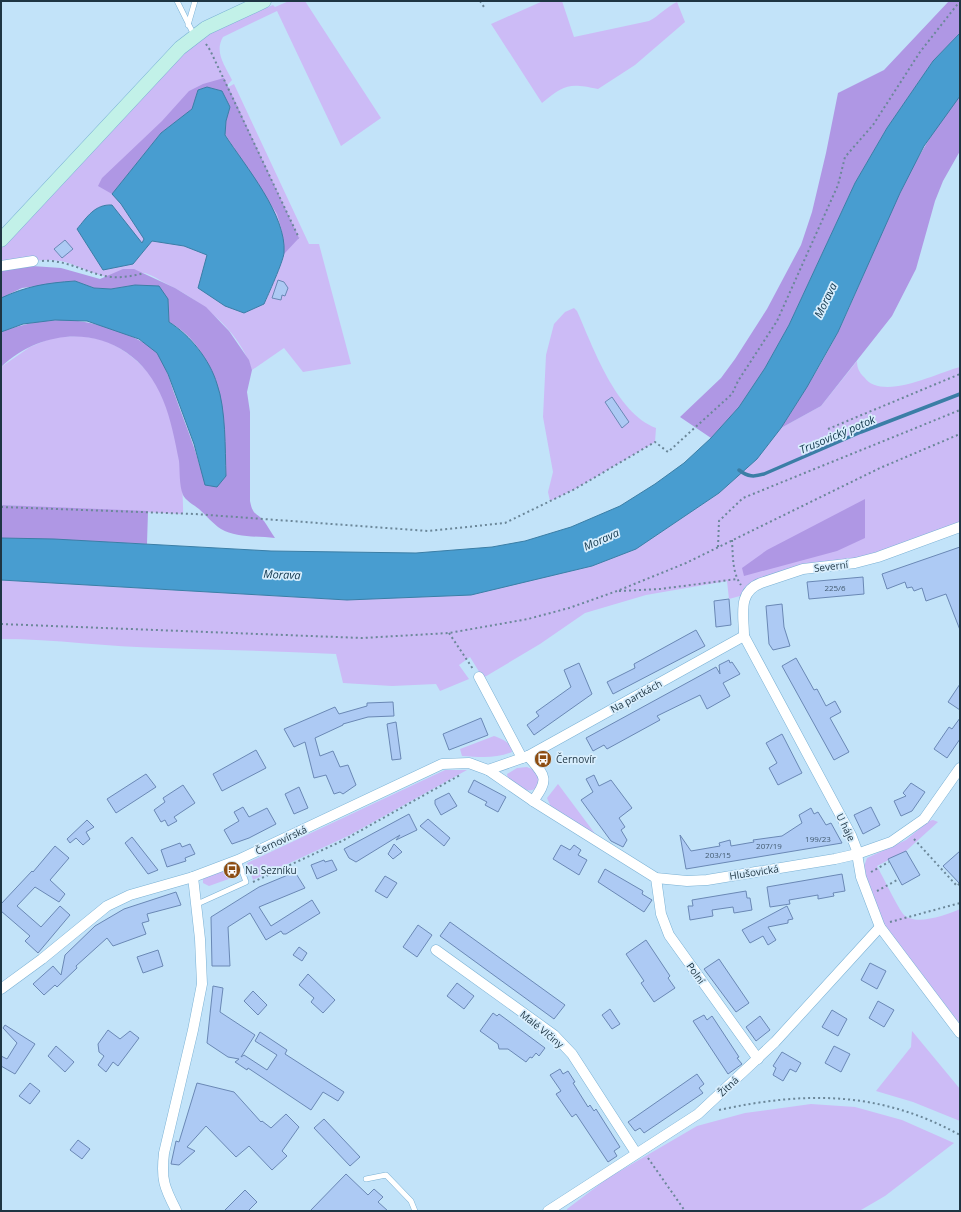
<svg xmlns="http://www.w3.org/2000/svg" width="961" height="1212" viewBox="0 0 961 1212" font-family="'Open Sans',sans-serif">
  <rect width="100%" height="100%" fill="#c2e3f9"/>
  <g fill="#ccbbf6">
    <path d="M 289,1 L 305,1 L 381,118 L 341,146 L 277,11 L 223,37 C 214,52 225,66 232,80 L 223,90 L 234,84 L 309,244 L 319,244 L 351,364 L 303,372 L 284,348 L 252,370 C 239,329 200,300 163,282 C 158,279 150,274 144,273 C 134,271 122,278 111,277 C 95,276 80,266 65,262 C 44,257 21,263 1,266 L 1,248 L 48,200 L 187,50 L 221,26 L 273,5 L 275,7 Z"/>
    <path d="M 543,1 L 562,1 L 574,37 L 649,21 C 659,16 666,7 677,2 L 685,22 L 635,65 L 598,89 C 569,83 565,84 542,103 L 491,24 Z"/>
    <path d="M 574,308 L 577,311 C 593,347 616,413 656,428 L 655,442 L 575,489 L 550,501 L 548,492 L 553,472 L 543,417 L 546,355 L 554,324 L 565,312 Z"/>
    <path d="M 83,336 C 91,338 102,339 110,343 C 127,351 142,364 154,380 C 175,410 184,478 183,514 L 1,505 L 1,367 L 30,347 L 54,337 Z"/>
    <path d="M 857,361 C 857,368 859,372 864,377 C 882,402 936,373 960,367 L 960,525 L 860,558 L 759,578 L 745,587 L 740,596 L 729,599 L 727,581 L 646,595 L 585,613 L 540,644 L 483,678 L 470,657 L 459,665 L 469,679 L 440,691 L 436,684 L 392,686 L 343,683 L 336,654 C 278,651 220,650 162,648 C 109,647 55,639 1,639 L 1,580 L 347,600 L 471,595 L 592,566 L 636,549 L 719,493 L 757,459 L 781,428 L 821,406 Z"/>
    <path d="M 494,736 C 502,739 511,742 512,752 C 496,759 479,757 462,756 L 460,749 Z"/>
    <path d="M 527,767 L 534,770 L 539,777 L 537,788 C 526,795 518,785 508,780 L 507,774 L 517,768 Z"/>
    <path d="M 445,770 L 467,770 L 348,836 L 253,880 L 247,863 Z"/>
    <path d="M 558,784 L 596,835 L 551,807 L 547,798 Z"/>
    <path d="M 933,820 L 938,822 L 906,851 L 877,866 C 882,875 899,910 904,915 C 916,926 946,915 960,909 L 960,1024 L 884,925 L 863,869 L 867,858 L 906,840 L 929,821 Z"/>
    <path d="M 231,867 L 237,869 L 237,876 L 209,886 L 203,883 L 203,879 Z"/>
    <path d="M 912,1031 L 960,1089 L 960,1121 L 913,1102 L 876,1091 L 911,1047 Z"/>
    <path d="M 811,1104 L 855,1107 L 902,1120 L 954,1143 L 885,1196 L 861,1210 L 861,1211 L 567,1211 L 567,1209 L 608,1178 L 697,1126 L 745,1113 Z"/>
  </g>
  <g fill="#af97e4">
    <path d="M 949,1 L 960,1 L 960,33 L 933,61 L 887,128 L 855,183 L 789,325 L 765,368 L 739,407 L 711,438 L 680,417 L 721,378 L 735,359 L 767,309 L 801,245 L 812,212 L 826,153 L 838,93 L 884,70 Z"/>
    <path d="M 224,78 L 299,238 L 284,254 L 282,231 L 277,214 L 225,134 L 226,121 L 230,107 L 222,91 L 207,87 L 198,90 L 192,109 L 161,133 L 112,194 L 98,186 L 102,178 L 162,121 L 189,91 L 203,84 Z"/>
    <path d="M 960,96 L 960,151 L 943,181 L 935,201 L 916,269 L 892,316 L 821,406 L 781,428 C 801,397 821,365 838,332 C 876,252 903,165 960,96 Z"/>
    <path d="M 32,266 L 61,268 L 100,279 L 123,269 L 134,269 L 175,288 L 206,307 L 229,331 L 249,360 L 252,370 L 247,392 L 250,412 L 250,501 C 253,516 256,512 264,521 C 268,527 271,532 275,538 C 259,536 236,538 221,529 C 213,524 206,515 199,509 C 194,505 185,500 183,495 C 179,485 180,471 179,461 C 175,441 171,419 163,400 C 135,329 55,317 1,367 L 1,332 C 45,316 79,316 123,333 C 135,338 148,343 157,353 C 167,366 170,383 176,398 C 184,421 194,444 200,467 L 226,476 C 224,423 222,351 169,322 L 168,299 L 135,285 L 111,289 L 94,288 L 75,281 L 22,288 L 1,298 L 1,269 Z"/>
    <path d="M 865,499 L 865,538 L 837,551 L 744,576 L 742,568 L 767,550 Z"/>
    <path d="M 1,505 L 148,511 L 147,544 L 1,538 Z"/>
  </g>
  <g fill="#489dd0" stroke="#3b7ea6">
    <path d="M 960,33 L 960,96 L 924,146 L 900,193 L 838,332 L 807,387 L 781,428 L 757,459 L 719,493 L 636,549 L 592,566 L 471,595 L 347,600 L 1,580 L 1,538 L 54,539 L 271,551 L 416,553 L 492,547 L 525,541 L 571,527 L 620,506 L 655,484 L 684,463 L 711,438 L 739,407 L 765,368 L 789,325 L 855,183 L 887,128 L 933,61 Z"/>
    <path d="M 207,87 L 222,91 L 230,107 L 226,121 L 225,135 C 245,166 287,215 284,253 C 283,262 268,295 264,304 L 244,313 L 225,306 L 198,288 L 207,255 L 184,246 L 152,241 L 133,264 L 103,270 L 77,229 C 87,217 95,204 112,205 L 142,243 L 144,239 L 121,204 L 112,194 L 161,133 L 192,109 L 198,90 Z"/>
    <path d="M 75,281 L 94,288 L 111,289 L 135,285 L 159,286 L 168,299 L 169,322 C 190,335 210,360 217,384 C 226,409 225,449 226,476 L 217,487 L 205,485 L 194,444 L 168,374 L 157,353 L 139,339 L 87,321 L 55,320 L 23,324 L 1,332 L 1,298 C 27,286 46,283 75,281 Z"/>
  </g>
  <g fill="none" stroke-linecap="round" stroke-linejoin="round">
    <path stroke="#3b7ea6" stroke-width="3.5" d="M 739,470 C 748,477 754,477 764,474 L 861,432 L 960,394"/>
  </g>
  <g fill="#adcaf4" stroke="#6a88b5">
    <path d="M 65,240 L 73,249 L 62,258 L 54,249 Z"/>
    <path d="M 278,280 L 284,282 L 288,288 L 285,296 L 282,295 L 281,300 L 272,298 Z"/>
    <path d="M 612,397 L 629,422 L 622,428 L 605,402 Z"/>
    <path d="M 960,547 L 960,630 L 946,594 L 926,601 L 922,588 L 914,591 L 912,587 L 907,588 L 905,582 L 887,589 L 882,574 Z"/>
    <path d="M 863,577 L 864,594 L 809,599 L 807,582 Z"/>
    <path d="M 729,599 L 731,625 L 716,627 L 714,601 Z"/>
    <path d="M 782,604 L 784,627 L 790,646 L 773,650 L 769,644 L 766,606 Z"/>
    <path d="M 696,630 L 705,646 L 613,694 L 607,682 L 635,668 L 634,664 Z"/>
    <path d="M 796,658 L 814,690 L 817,689 L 826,706 L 835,701 L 841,712 L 830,718 L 849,752 L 834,760 L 782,666 Z"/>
    <path d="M 729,660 L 730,663 L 732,662 L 740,674 L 723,683 L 730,696 L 707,709 L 700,695 L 657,716 L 660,720 L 607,749 L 604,745 L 593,751 L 586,738 L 716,667 L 720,674 L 719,665 Z"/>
    <path d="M 579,663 L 592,694 L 534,735 L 527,725 L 539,716 L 536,712 L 571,687 L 564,670 Z"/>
    <path d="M 960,684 L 960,710 L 948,702 Z"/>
    <path d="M 393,702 L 394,716 L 368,717 L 343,724 L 343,725 L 315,738 L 320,756 L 333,751 L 340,767 L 348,765 L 356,785 L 343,794 L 340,792 L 334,794 L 326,775 L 314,778 L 305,742 L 294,747 L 284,729 L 335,707 L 339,714 L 367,706 L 367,703 Z"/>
    <path d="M 481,718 L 488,735 L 449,750 L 443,734 Z"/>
    <path d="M 960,718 L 960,739 L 947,758 L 934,749 L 949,727 L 952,729 Z"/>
    <path d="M 396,722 L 401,759 L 392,760 L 387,724 Z"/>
    <path d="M 782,734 L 802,773 L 778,785 L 769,768 L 777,763 L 766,743 Z"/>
    <path d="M 256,750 L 266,768 L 222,791 L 213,774 Z"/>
    <path d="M 146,774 L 156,787 L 116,813 L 107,799 Z"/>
    <path d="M 594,775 L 599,786 L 611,780 L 632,808 L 619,818 L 625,827 L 621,830 L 627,840 L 623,847 L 611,841 L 581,800 L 593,792 L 586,779 Z"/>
    <path d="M 474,780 L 506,797 L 498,812 L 485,805 L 487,802 L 468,792 Z"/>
    <path d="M 911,783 L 925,792 L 912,811 L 901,816 L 894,801 L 906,796 L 903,793 Z"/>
    <path d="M 183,785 L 195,803 L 174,817 L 177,821 L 168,826 L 165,820 L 161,822 L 154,810 L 165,802 L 163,798 Z"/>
    <path d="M 299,787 L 308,808 L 294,814 L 285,794 Z"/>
    <path d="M 449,793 L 457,806 L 441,815 L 435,804 L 435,800 Z"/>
    <path d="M 243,807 L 249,817 L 267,808 L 276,824 L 249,838 L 232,844 L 224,830 L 239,821 L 234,812 Z"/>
    <path d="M 871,807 L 880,825 L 863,834 L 854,815 Z"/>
    <path d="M 811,808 L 814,814 L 818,812 L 826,825 L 831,823 L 842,843 L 686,869 L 680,835 L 691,851 L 720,846 L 719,843 L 730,840 L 731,846 L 754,842 L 753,840 L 782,836 L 802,823 L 799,815 Z"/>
    <path d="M 409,814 L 417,830 L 396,840 L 400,835 L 356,862 L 349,858 L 344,849 Z"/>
    <path d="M 428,819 L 450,838 L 444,846 L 420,826 Z"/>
    <path d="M 87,820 L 94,827 L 86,832 L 90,839 L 83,845 L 76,838 L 70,843 L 67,839 Z"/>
    <path d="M 132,837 L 158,870 L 148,874 L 125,843 Z"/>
    <path d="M 180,843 L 182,847 L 190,844 L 195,854 L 185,858 L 186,861 L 167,867 L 161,850 Z"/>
    <path d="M 394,844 L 402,852 L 393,859 L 388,854 Z"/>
    <path d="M 561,845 L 570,850 L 574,845 L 581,850 L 578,855 L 587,860 L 579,875 L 553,859 Z"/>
    <path d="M 55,846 L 69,858 L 50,880 L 65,894 L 59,902 L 35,887 L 17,906 L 41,927 L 60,906 L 70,915 L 38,953 L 25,941 L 30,936 L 1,911 L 1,904 L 32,871 L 33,872 Z"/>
    <path d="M 906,851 L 920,875 L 902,885 L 888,859 Z"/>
    <path d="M 960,851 L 960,884 L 943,866 Z"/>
    <path d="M 324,860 L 325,862 L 332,860 L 337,870 L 317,879 L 311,865 Z"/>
    <path d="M 605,869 L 643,891 L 642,894 L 652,900 L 644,912 L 598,882 Z"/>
    <path d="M 295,872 L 305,888 L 259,907 L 271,926 L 312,900 L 320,913 L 286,934 L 283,934 L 281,931 L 266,940 L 250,913 L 228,927 L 230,966 L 212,966 L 211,917 L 259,887 Z"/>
    <path d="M 842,874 L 845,891 L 833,893 L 834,896 L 818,899 L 818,895 L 789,900 L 790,904 L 770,907 L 767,887 Z"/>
    <path d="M 385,876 L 397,883 L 387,898 L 375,891 Z"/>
    <path d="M 746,891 L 747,898 L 750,898 L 752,910 L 734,913 L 733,907 L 712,910 L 713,916 L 690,920 L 688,906 L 693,906 L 692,900 Z"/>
    <path d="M 176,892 L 181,905 L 147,914 L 149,921 L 142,923 L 146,934 L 113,946 L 107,938 L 76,966 L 77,968 L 57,987 L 55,985 L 44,995 L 33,984 L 53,966 L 61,975 L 65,955 L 95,926 L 124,909 Z"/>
    <path d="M 787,906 L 793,919 L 788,920 L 788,923 L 768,927 L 776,940 L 768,945 L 763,936 L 750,943 L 742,930 Z"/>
    <path d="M 450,922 L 565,1005 L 554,1019 L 440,936 Z"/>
    <path d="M 418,925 L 432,935 L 417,957 L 403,947 Z"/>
    <path d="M 646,940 L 670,976 L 668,978 L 675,988 L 654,1002 L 641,983 L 644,981 L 626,954 Z"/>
    <path d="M 299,947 L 307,953 L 302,961 L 293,955 Z"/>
    <path d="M 158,950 L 163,966 L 143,973 L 137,957 Z"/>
    <path d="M 719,959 L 749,1003 L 736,1012 L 704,969 Z"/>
    <path d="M 870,963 L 886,971 L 877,989 L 861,980 Z"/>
    <path d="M 308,974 L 335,1000 L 323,1013 L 311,1002 L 314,998 L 299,985 Z"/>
    <path d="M 457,983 L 474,996 L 464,1009 L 447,996 Z"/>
    <path d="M 213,986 L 223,988 L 220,1012 L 255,1035 L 241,1057 L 244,1055 L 267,1070 L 277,1055 L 255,1041 L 260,1032 L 287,1050 L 285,1054 L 344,1092 L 338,1101 L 323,1092 L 311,1110 L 248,1068 L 247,1070 L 235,1062 L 239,1059 L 228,1057 L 207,1043 Z"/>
    <path d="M 253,991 L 267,1005 L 258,1015 L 244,1001 Z"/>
    <path d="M 878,1001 L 894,1010 L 884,1027 L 869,1018 Z"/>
    <path d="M 610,1009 L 620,1024 L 612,1029 L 602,1015 Z"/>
    <path d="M 832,1010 L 847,1019 L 838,1036 L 822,1027 Z"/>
    <path d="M 493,1013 L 497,1016 L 499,1014 L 545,1048 L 539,1056 L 536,1053 L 532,1058 L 530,1057 L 526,1062 L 508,1049 L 499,1049 L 498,1044 L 480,1031 Z"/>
    <path d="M 704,1015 L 707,1020 L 712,1016 L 739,1057 L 737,1058 L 742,1064 L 728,1074 L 693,1021 Z"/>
    <path d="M 760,1016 L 770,1030 L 756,1041 L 746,1027 Z"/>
    <path d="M 5,1025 L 35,1044 L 15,1074 L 1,1066 L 1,1056 L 7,1059 L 17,1043 L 3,1028 Z"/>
    <path d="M 108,1030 L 120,1039 L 130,1031 L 139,1038 L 118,1066 L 113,1062 L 106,1072 L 98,1065 L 104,1056 L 99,1052 L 98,1044 Z"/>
    <path d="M 56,1046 L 74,1062 L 65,1072 L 48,1056 Z"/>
    <path d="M 834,1046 L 850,1054 L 841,1072 L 825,1063 Z"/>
    <path d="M 782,1052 L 801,1063 L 796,1072 L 790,1069 L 783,1081 L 773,1075 L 776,1068 L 773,1066 Z"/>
    <path d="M 560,1069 L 563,1074 L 568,1071 L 575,1082 L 573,1083 L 588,1107 L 590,1105 L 594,1111 L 596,1109 L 620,1147 L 614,1151 L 617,1156 L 608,1162 L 576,1114 L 572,1117 L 556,1094 L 561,1091 L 550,1075 Z"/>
    <path d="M 697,1074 L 704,1084 L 699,1088 L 703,1093 L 644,1133 L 640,1128 L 635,1131 L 628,1122 Z"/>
    <path d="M 30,1083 L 40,1091 L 30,1104 L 19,1096 Z"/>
    <path d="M 197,1083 L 234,1092 L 261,1122 L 262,1121 L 271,1128 L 286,1114 L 299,1127 L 282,1151 L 287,1156 L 272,1170 L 249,1146 L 236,1157 L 206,1126 L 187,1147 L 195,1151 L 179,1165 L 171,1164 L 176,1141 L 179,1142 Z"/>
    <path d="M 324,1119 L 360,1157 L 350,1166 L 314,1128 Z"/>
    <path d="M 78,1140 L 90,1149 L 82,1159 L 70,1150 Z"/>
    <path d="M 346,1174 L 368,1195 L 374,1189 L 383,1197 L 378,1202 L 388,1211 L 310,1211 Z"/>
    <path d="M 245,1190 L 257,1202 L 248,1211 L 224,1211 Z"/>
  </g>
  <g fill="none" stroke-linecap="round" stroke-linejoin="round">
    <defs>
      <g id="service">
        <path d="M 177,1 L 194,35"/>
        <path d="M 188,25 L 195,1"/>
        <path d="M 195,905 L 246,882 L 238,860"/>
        <path d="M 366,1179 L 386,1175 L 411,1201 L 415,1211"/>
      </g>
      <g id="minor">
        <path d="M 1,266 L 33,261"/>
        <path d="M 960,527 L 878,557 L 855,563 L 803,569 L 761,583 C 737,592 744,615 744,636 L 851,835 L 856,848 L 861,877 L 880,927 L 960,1033"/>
        <path d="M 479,677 L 522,758"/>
        <path d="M 528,756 C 545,776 550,778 533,801"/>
        <path d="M 488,770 L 528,756 L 744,636"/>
        <path d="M 656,878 L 661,914 L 669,935 L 758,1059"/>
        <path d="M 436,950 L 554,1035 L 572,1054 L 636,1153"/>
        <path d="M 1,989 L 42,959 L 107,906 L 130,895 L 193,877 L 238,860 L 442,764 L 469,763 L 488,770 L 533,801 L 656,878 L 687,881 L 707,880 L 835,859 L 857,854 L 891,842 L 924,819 L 960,768"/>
        <path d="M 176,1210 C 164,1187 161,1179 164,1153 L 193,1030 L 202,984 L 200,939 L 193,877"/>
        <path d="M 548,1211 L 698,1114 L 775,1042 L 880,927"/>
      </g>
      <path id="secondary" d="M 1,240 L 180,48 L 206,28 L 264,1"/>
    </defs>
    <use href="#service" stroke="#7ab1d4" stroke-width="6"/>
    <use href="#minor" stroke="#7ab1d4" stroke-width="11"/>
    <use href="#secondary" stroke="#7ab1d4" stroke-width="15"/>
    <g stroke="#6b8799" stroke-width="2" stroke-dasharray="2 3" stroke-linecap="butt">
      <path d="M 480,1 L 484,7"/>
      <path d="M 206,44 L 210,50 L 299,238"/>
      <path d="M 42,261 C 67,259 87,274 111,277 C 122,278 133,276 144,273"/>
      <path d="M 828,429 L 960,374"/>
      <path d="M 1,507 L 195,514 L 428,531 L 505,523 L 575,489 L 655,442 L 668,452 L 732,394 L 738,381 L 777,321 L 838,185 L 845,157 L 873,125 L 920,52 L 960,1"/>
      <path d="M 732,540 C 733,556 732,572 741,585"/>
      <path d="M 718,547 L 719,521 L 743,498 L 960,410"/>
      <path d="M 619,591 L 660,589 L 737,579"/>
      <path d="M 1,624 L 362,638 L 449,633 L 528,619 L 569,608 L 617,591 L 686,563 L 880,468 L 960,434"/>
      <path d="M 449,633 L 473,669"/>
      <path d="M 914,839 L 957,886 L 960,883"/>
      <path d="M 871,872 L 889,862"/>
      <path d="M 253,882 L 342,841 L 460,775"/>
      <path d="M 877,891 L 899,879"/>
      <path d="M 890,922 L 960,903"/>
      <path d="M 719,1110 C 806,1091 880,1091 960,1135"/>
      <path d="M 648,1158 L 685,1211"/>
    </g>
    <use href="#service" stroke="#fff" stroke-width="5"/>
    <use href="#minor" stroke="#fff" stroke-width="10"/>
    <use href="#secondary" stroke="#c2f1e8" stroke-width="14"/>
  </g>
  <defs>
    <symbol id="bus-disc" viewBox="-11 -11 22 22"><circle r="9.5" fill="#8c4d12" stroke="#d8eefd"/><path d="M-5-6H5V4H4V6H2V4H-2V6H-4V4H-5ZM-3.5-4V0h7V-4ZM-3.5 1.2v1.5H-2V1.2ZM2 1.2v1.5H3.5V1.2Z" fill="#fff"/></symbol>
  </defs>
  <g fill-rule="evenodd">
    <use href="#bus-disc" x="533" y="749" width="20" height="20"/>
    <use href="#bus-disc" x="222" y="860" width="20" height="20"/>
  </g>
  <g text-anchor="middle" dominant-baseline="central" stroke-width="3.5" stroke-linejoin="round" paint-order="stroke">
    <g font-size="8" fill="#425a6f">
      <text x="835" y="587">225/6</text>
      <text x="818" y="838">199/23</text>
      <text x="769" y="845">207/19</text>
      <text x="718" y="854">203/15</text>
    </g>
    <g font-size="10" fill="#1e3543" stroke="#d8eefd">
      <text transform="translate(831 566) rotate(-7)">Severní</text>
      <text transform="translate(636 696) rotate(-29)">Na partkách</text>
      <text transform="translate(846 827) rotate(64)">U háje</text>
      <text transform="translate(281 840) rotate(-25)">Černovírská</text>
      <text transform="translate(754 872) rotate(-9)">Hlušovická</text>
      <text transform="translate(696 973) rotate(54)">Polní</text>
      <text transform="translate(542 1029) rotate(39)">Malé Vlčiny</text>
      <text transform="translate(728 1086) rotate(-43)">Žitná</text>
    </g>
    <g font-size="10" fill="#1e3543" stroke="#d8eefd" text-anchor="start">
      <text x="556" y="759">Černovír</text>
      <text x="245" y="870">Na Sezníku</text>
    </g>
    <g font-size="11" font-style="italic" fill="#10354a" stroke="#d8eefd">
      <text transform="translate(825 300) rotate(-64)">Morava</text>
      <text transform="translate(837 434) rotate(-23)">Trusovický potok</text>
      <text transform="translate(601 539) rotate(-24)">Morava</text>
      <text transform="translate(282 574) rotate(2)">Morava</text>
    </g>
  </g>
  <rect width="961" height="1212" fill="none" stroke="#1e3543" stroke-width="4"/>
</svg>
